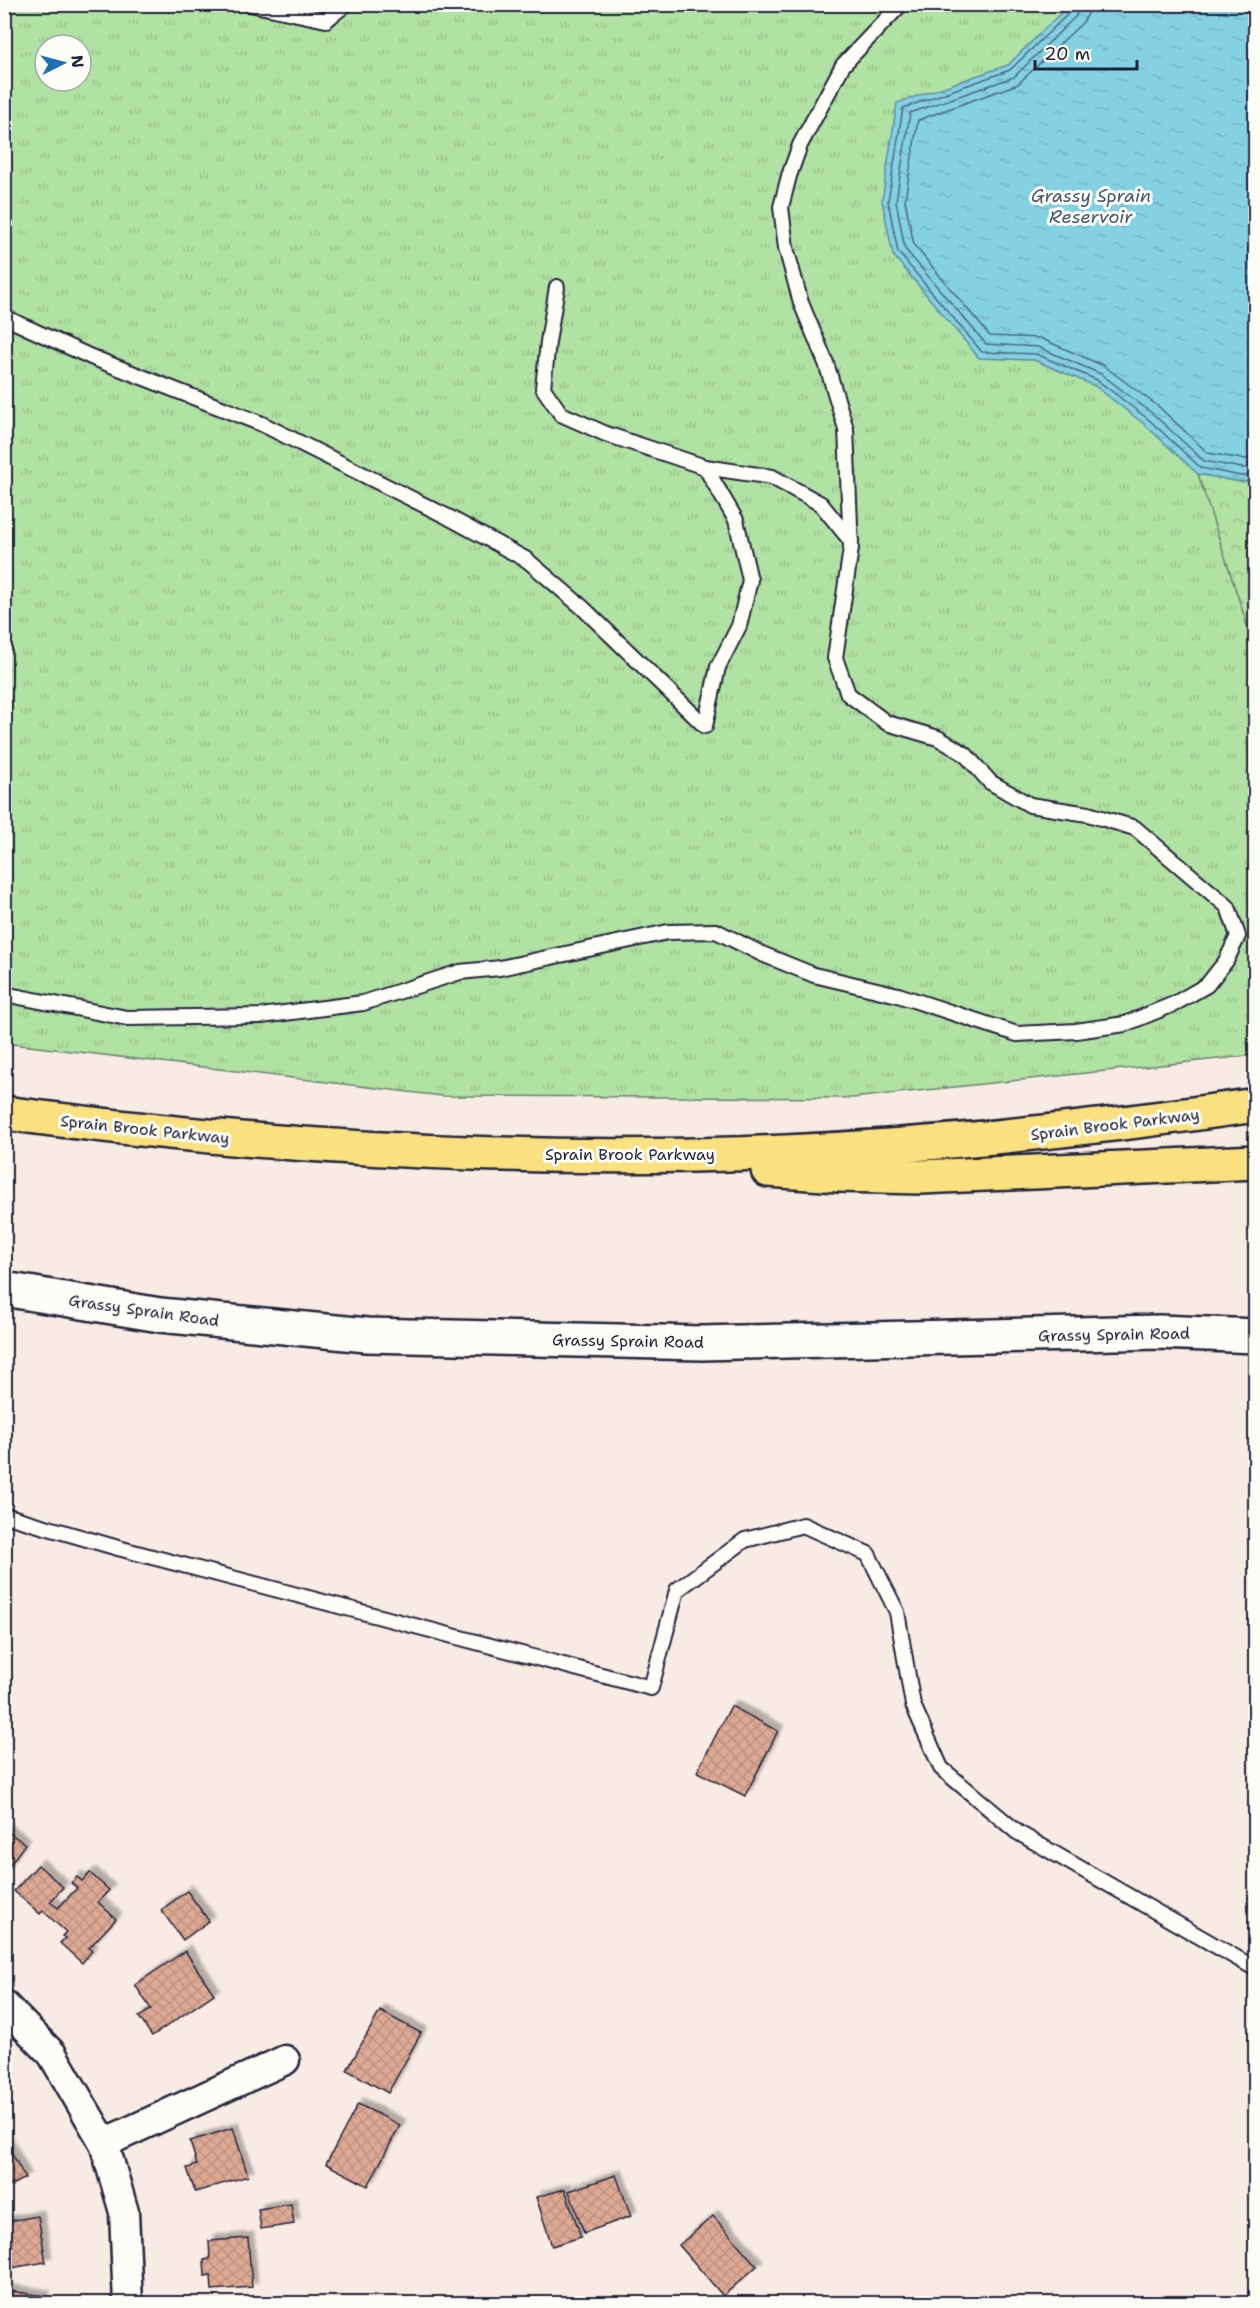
<svg xmlns="http://www.w3.org/2000/svg" width="1260" height="2308" viewBox="0 0 1260 2308" font-family="'Shantell Sans',sans-serif">
  <defs>
    <pattern id="grass-tufts" width="24" height="20" patternUnits="userSpaceOnUse" patternTransform="scale(1.5)"><rect width="24" height="20" fill="#b0e2a3"/><path d="M3 7l-1-3M5 7V3M7 7l1-3M15 17l-1-3M17 17v-4M19 17l1-3" fill="none" stroke="#97c28d"/></pattern>
    <pattern id="forest-crowns" width="20" height="18" patternUnits="userSpaceOnUse" patternTransform="scale(1.5)"><rect width="20" height="18" fill="#b0e2a3"/><path d="M2 6a3 3 0 1 1 6 0M12 15a3 3 0 1 1 6 0" fill="none" stroke="#97c28d"/></pattern>
    <pattern id="water-ripples" width="26" height="14" patternUnits="userSpaceOnUse" patternTransform="scale(1.5)"><rect width="26" height="14" fill="#85d1e4"/><path d="M2 4q2-2 4 0t4 0M15 11q2-2 4 0t4 0" fill="none" stroke="#73b3c4"/></pattern>
    <pattern id="building-cross-hatch" width="8" height="8" patternUnits="userSpaceOnUse" patternTransform="scale(1.5)"><rect width="8" height="8" fill="#dea993"/><path d="M0 0l8 8M0 8l8-8" fill="none" stroke="#be9180"/></pattern>
    <filter id="shadow"><feDropShadow dx="5.5" dy="-5.5" stdDeviation="1.5" flood-color="#0004"/></filter>
  </defs>
  <rect width="100%" height="100%" fill="#f7ebe3"/>
  <filter id="ink" filterUnits="userSpaceOnUse"><feTurbulence type="fractalNoise" baseFrequency=".0167" numOctaves="2"/><feDisplacementMap in="SourceGraphic" scale="12" xChannelSelector="R" yChannelSelector="G"/><feConvolveMatrix kernelMatrix="1 2 1 2 8 2 1 2 1" color-interpolation-filters="sRGB"/></filter>
  <g filter="url(#ink)">
    <path fill="url(#grass-tufts)" stroke="#69826f" stroke-width="1.5" fill-rule="evenodd" d="M 5,5 L 1255,5 L 1214,438 L 1255,591 L 1255,1055 L 852,1098 L 442,1096 L 5,1043 ZM 45,45 L 81,45 L 81,81 L 45,81 Z"/>
    <path fill="url(#forest-crowns)" stroke="#69826f" stroke-width="1.5" d="M 1198,474 L 1241,482 L 1255,480 L 1255,649 Z"/>
    <path fill="url(#water-ripples)" stroke="#5d8ba0" stroke-width="1.5" d="M 1069,5 L 1255,5 L 1255,480 L 1241,482 L 1198,474 L 1144,424 L 1095,386 L 1034,360 L 979,358 L 893,255 L 882,201 L 897,103 L 1008,65 Z"/>
    <g fill="none" stroke-linecap="round" stroke-linejoin="round">
      <g stroke="#4a687f" stroke-width="1.5">
        <path d="M 1073,4 L 1071,11 L 1010,70 L 903,108 L 888,201 L 898,252 L 982,352 L 1036,354 L 1097,380 L 1148,419 L 1201,468 L 1241,476 L 1256,475"/>
        <path d="M 1080,4 L 1076,16 L 1014,77 L 910,113 L 896,201 L 905,249 L 986,344 L 1038,347 L 1101,374 L 1153,414 L 1204,461 L 1242,468 L 1256,467"/>
        <path d="M 1089,4 L 1088,14 L 1083,22 L 1018,84 L 918,120 L 905,200 L 914,245 L 990,336 L 1040,338 L 1104,366 L 1159,407 L 1208,453 L 1242,459 L 1256,458"/>
      </g>
    </g>
    <g fill="url(#building-cross-hatch)" stroke="#22223b" stroke-width="1.5" filter="url(#shadow)">
      <path d="M 731,1706 L 778,1731 L 745,1796 L 697,1772 Z"/>
      <path d="M 4,1829 L 25,1844 L 4,1873 Z"/>
      <path d="M 38,1865 L 63,1887 L 50,1902 L 58,1908 L 77,1888 L 71,1883 L 77,1877 L 82,1881 L 90,1873 L 109,1890 L 98,1902 L 116,1919 L 89,1948 L 92,1951 L 82,1963 L 60,1943 L 65,1938 L 62,1936 L 66,1932 L 43,1911 L 40,1914 L 14,1891 Z"/>
      <path d="M 187,1891 L 209,1921 L 183,1940 L 161,1910 Z"/>
      <path d="M 185,1951 L 214,1994 L 152,2036 L 139,2017 L 151,2009 L 135,1985 Z"/>
      <path d="M 380,2011 L 421,2033 L 388,2093 L 347,2070 Z"/>
      <path d="M 358,2104 L 400,2125 L 368,2186 L 326,2164 Z"/>
      <path d="M 233,2128 L 248,2176 L 195,2192 L 187,2168 L 197,2165 L 190,2141 Z"/>
      <path d="M 4,2138 L 25,2178 L 4,2189 Z"/>
      <path d="M 616,2175 L 631,2216 L 584,2233 L 569,2191 Z"/>
      <path d="M 565,2189 L 581,2237 L 552,2246 L 536,2197 Z"/>
      <path d="M 291,2204 L 294,2224 L 261,2229 L 258,2209 Z"/>
      <path d="M 38,2216 L 46,2262 L 5,2269 L 4,2222 Z"/>
      <path d="M 713,2216 L 757,2266 L 723,2296 L 679,2245 Z"/>
      <path d="M 248,2238 L 252,2287 L 212,2290 L 211,2275 L 205,2276 L 204,2260 L 210,2259 L 209,2241 Z"/>
      <path d="M 4,2290 L 44,2296 L 43,2304 L 4,2304 Z"/>
    </g>
    <g fill="none" stroke-linecap="round" stroke-linejoin="round">
      <defs>
        <g id="service">
          <path d="M 250,4 L 326,20 L 346,4"/>
          <path d="M 557,287 L 548,342 L 543,388 L 561,414 L 606,434 L 705,467"/>
          <path d="M 4,317 L 91,357 L 262,424 L 448,517 L 527,560 L 582,607 L 705,726 L 718,667 L 739,626 L 750,580 L 736,520 L 705,467 L 772,477 L 821,504 L 851,541"/>
          <path d="M 4,994 L 127,1018 L 261,1016 L 363,1003 L 460,972 L 500,968 L 668,932 L 716,931 L 762,954 L 814,975 L 898,995 L 1017,1034 L 1076,1031 L 1125,1024 L 1174,1004 L 1207,985 L 1226,961 L 1238,936 L 1228,907 L 1135,828 L 1088,814 L 1030,805 L 990,782 L 965,754 L 938,738 L 887,723 L 848,694 L 835,658 L 851,548 L 846,429 L 826,363 L 801,303 L 786,248 L 781,207 L 789,176 L 800,145 L 843,65 L 901,4"/>
          <path d="M 4,1515 L 118,1548 L 651,1688 L 677,1590 L 745,1540 L 803,1525 L 868,1554 L 897,1612 L 913,1705 L 941,1768 L 1017,1832 L 1256,1969"/>
        </g>
        <g id="minor">
          <path d="M 4,2005 L 52,2054 L 104,2143 L 124,2212 L 128,2304"/>
          <path d="M 104,2143 L 285,2060"/>
        </g>
        <path id="tertiary" d="M 4,1289 L 160,1315 L 367,1335 L 702,1343 L 1159,1332 L 1256,1336"/>
        <g id="motorway">
          <path d="M 4,1113 C 263,1147 524,1164 785,1152 C 943,1145 1099,1128 1256,1105"/>
          <path d="M 768,1170 L 838,1175 L 921,1177 L 1256,1162"/>
        </g>
      </defs>
      <use href="#service" stroke="#22223b" stroke-width="18"/>
      <use href="#minor" stroke="#22223b" stroke-width="33"/>
      <use href="#tertiary" stroke="#22223b" stroke-width="38"/>
      <use href="#motorway" stroke="#22223b" stroke-width="38"/>
      <use href="#service" stroke="#fdfcf7" stroke-width="14"/>
      <use href="#minor" stroke="#fdfcf7" stroke-width="28"/>
      <use href="#tertiary" stroke="#fdfcf7" stroke-width="33"/>
      <use href="#motorway" stroke="#fae180" stroke-width="33"/>
    </g>
  </g>
  <g text-anchor="middle" dominant-baseline="central" stroke-width="6" stroke-linejoin="round" paint-order="stroke">
    <g font-size="16" fill="#22223b" stroke="#fdfcf7">
      <text transform="translate(1115 1124) rotate(-7)">Sprain Brook Parkway</text>
      <text transform="translate(145 1129) rotate(6)">Sprain Brook Parkway</text>
      <text x="630" y="1154">Sprain Brook Parkway</text>
      <text transform="translate(144 1310) rotate(8)">Grassy Sprain Road</text>
      <text transform="translate(1114 1334) rotate(-1)">Grassy Sprain Road</text>
      <text transform="translate(628 1341) rotate(1)">Grassy Sprain Road</text>
    </g>
    <g font-size="18" font-style="italic" fill="#40576e" stroke="#fdfcf7">
      <text x="1091" y="196">Grassy Sprain<tspan x="1091" dy="21">Reservoir</tspan></text>
    </g>
  </g>
  <rect width="1260" height="2308" fill="none" stroke="#fdfcf7" stroke-width="24"/>
  <rect x="12" y="12" width="1236" height="2284" fill="none" stroke="#22223b" stroke-width="2" filter="url(#ink)"/>
  <g transform="translate(63 63) rotate(84)"><circle r="28" fill="#fdfcf7" stroke="#a5a5ac" stroke-width="1.5"/>
  <path d="M0-4.5L10 22L0 15L-10 22Z" fill="#1f6fb2"/>
  <text y="-9" font-size="16" font-weight="bold" text-anchor="middle" fill="#22223b">N</text>
  </g>
  <path d="M1035 60v9h102v-9" fill="none" stroke="#22223b" stroke-width="3"/>
  <text x="1044" y="60" font-size="18" fill="#22223b" stroke="#fdfcf7" stroke-width="4.5" paint-order="stroke">20 m</text>
</svg>
